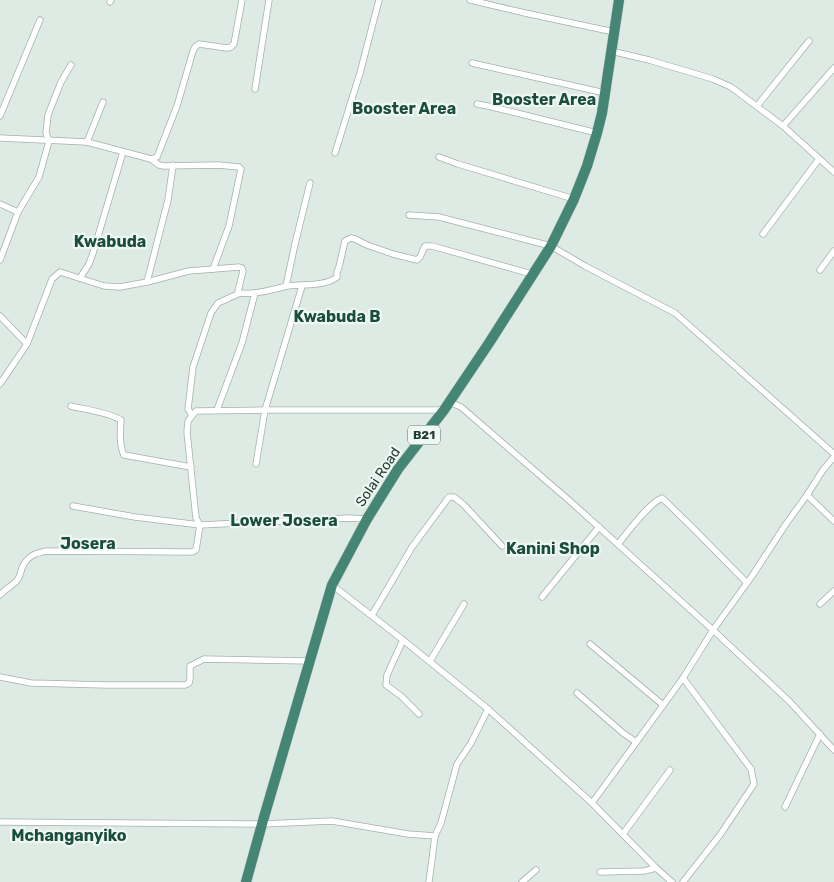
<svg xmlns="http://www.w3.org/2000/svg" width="834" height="882" viewBox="0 0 834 882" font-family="Rubik,sans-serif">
  <rect width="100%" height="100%" fill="#deeae4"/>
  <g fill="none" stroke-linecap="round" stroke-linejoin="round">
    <defs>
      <g id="minor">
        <path d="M 470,0 L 525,13 L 614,32"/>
        <path d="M 110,2 L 111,0"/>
        <path d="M 611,51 L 649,60 L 713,79 L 731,87 L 783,126 L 834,172"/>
        <path d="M 472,63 L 605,93"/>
        <path d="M 255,89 L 269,0"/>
        <path d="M 477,104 L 488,106 L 597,133"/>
        <path d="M 757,106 L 809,41"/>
        <path d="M 0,116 L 40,20"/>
        <path d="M 783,126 L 834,68"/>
        <path d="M 0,138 L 87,142 L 151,159 L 157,157 L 177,106 L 193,51 L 195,47 L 199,44 L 227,48 L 231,47 L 234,44 L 242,0"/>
        <path d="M 87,142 L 103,102"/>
        <path d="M 335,153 L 360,73 L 379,0"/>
        <path d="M 439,157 L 458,164 L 574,199"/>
        <path d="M 151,159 L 159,165 L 164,166 L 218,165 L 239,167 L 241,169 L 229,226 L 213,269"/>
        <path d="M 0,204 L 18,212"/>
        <path d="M 409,215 L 439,217 L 551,246 L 585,266 L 675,313 L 834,454"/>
        <path d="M 763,234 L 819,159"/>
        <path d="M 0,260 L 18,212 L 39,177 L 49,141 L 46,133 L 48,115 L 61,82 L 71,65"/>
        <path d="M 820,270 L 834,251"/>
        <path d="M 80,278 L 89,264 L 93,253 L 123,152"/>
        <path d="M 147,282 L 168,200 L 173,165"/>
        <path d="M 286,286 L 295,244 L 310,183"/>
        <path d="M 0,316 L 27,344"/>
        <path d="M 0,384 L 27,344 L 52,279 L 60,272 L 104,286 L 120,287 L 147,282 L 189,271 L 239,267 L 242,268 L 243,271 L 238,291 L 240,293 C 251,294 264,292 275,289 C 279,288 283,287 287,286 C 301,284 325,287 337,277 L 337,272 L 339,267 L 345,241 L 351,238 L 355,239 L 367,245 L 393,254 L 417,260 L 420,257 L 425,246 L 432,246 L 532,274"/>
        <path d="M 449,402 L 461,407 L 571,502 L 713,630 L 790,702 L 834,750"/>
        <path d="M 71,406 C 86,410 108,412 121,420 C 120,431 119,445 124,455 L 191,467"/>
        <path d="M 217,410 L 242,343 L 255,293"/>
        <path d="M 192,415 L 188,409 L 193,367 L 211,313 L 218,303 L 240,293"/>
        <path d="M 256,464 L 265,410 L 302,286"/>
        <path d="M 807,495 L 834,521"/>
        <path d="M 73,506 L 135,517 L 200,525 L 348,518 L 367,519"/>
        <path d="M 618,544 C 628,532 648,504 662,498 L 692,527 L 746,582"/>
        <path d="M 332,585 L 403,640 L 488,709 L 592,803 L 656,868 L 672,882"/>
        <path d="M 0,595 C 5,589 14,585 18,579 C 20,576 21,571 22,568 C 27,556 35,553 47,551 L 192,552 L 196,550 L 200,525 L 196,518 L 187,432 L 188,421 L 196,411 L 265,410 L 444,410"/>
        <path d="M 542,597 L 599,527"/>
        <path d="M 820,604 L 834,591"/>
        <path d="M 372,615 L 412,547 L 449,497 L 454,497 L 464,505 L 502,546"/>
        <path d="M 403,640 L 387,675 L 386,685 L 401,696 L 419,714"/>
        <path d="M 590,644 L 663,705"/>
        <path d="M 430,661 L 464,604"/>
        <path d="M 0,677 L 31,683 L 106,685 L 185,685 L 189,683 L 190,679 L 190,666 L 204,659 L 310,661"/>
        <path d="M 577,693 L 623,733 L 636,742"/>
        <path d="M 592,803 L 683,678 L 713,630 L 752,576 L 786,524 L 807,495 L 823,470 L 834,457"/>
        <path d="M 785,807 L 820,734"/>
        <path d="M 0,822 L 262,824 L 332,821 L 408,834 L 435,836 L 441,823 L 457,764 L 471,743 L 488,709"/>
        <path d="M 623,834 L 670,770"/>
        <path d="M 600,872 L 644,871 L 656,868"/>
        <path d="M 429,882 L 435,836"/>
        <path d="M 522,882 L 536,870"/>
        <path d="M 683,882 L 720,835 L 754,784 L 751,769 L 683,678"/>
      </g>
      <path id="trunk" d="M 246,882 L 262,824 L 332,585 L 367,519 L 398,469 L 444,410 L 489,343 L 551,246 L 574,199 L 587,166 L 597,133 L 602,113 L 619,0"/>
    </defs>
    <use href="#minor" stroke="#a1b2ab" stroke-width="7"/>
    <use href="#trunk" stroke="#bcc4c2" stroke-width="11"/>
    <use href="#minor" stroke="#fff" stroke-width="5.5"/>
    <use href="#trunk" stroke="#448573" stroke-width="10"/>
  </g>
  <g text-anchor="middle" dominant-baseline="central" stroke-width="4.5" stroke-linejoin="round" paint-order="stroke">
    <rect fill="#eef7f2" stroke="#5d736c" stroke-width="1" x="408" y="425.5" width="32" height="19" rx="4"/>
    <g font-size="12" font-weight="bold" fill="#1f3a32">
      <text x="424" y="435">B21</text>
    </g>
    <g font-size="14" fill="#1f3a32" stroke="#eef7f2">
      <text transform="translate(378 477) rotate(-56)">Solai Road</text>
    </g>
    <g font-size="16" font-weight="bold" fill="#1a4d3e" stroke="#eef7f2">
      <text x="544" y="99">Booster Area</text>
      <text x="404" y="108">Booster Area</text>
      <text x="110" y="241">Kwabuda</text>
      <text x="337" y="316">Kwabuda B</text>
      <text x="284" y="520">Lower Josera</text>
      <text x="88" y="543">Josera</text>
      <text x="553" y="548">Kanini Shop</text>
      <text x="69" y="835">Mchanganyiko</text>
    </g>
  </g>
</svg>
